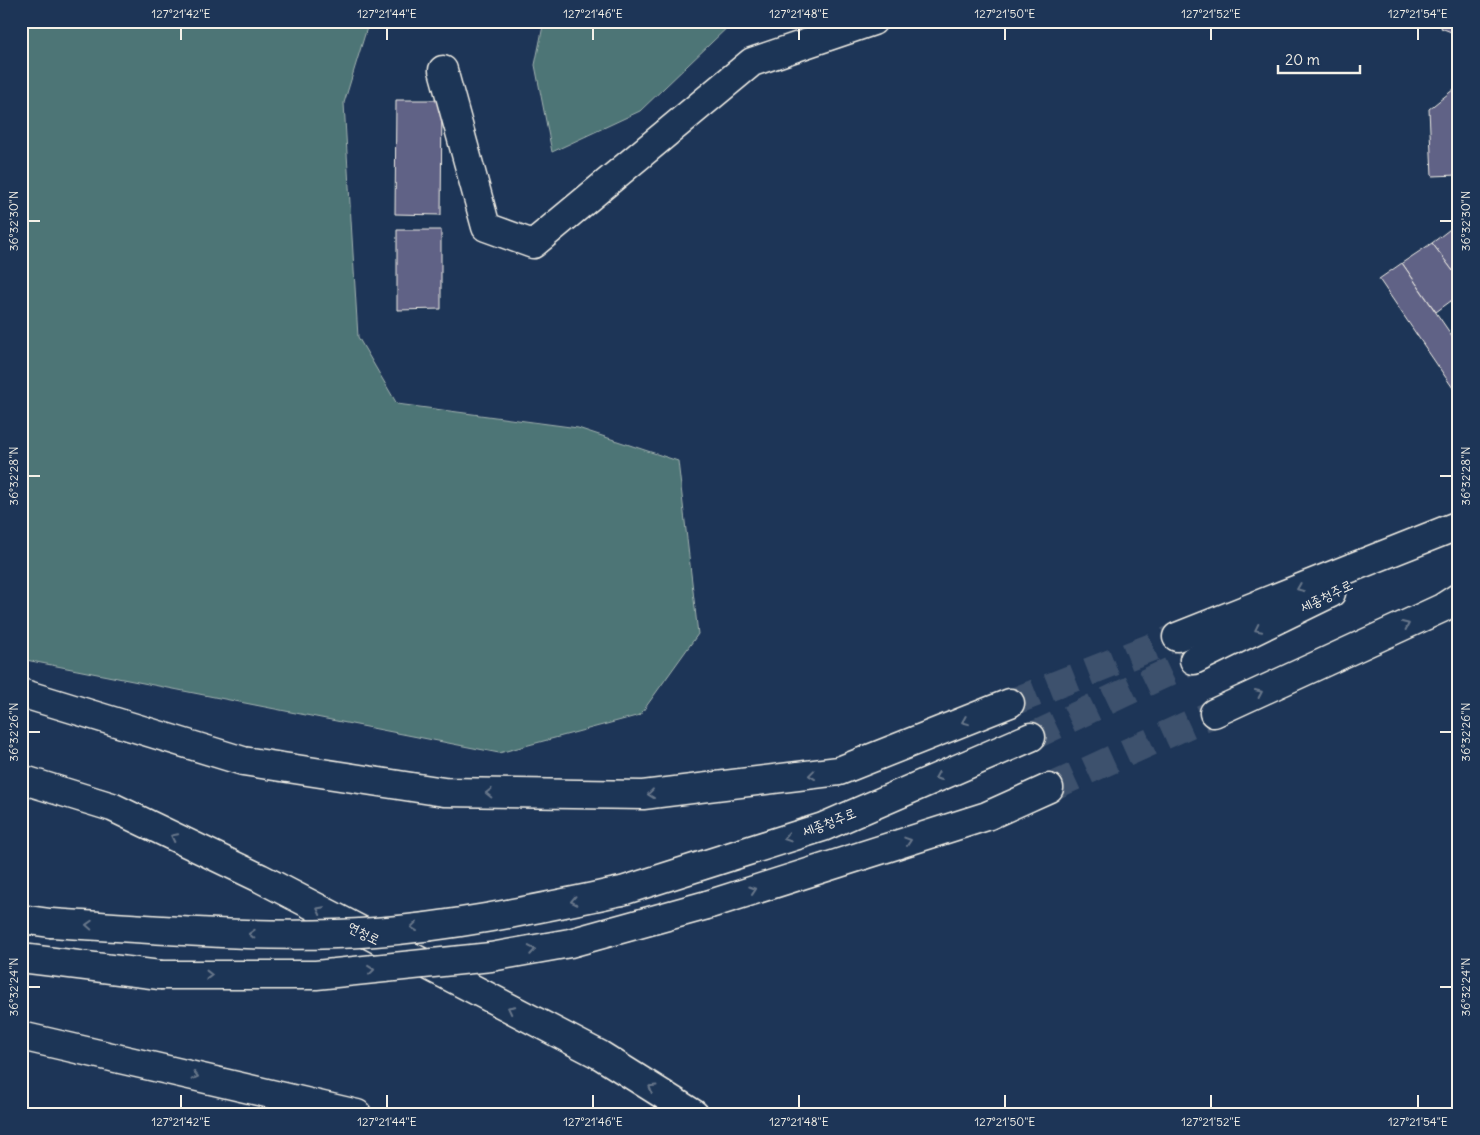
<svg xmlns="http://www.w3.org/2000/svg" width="1480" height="1135" viewBox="0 0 1480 1135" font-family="Delius,'Poor Story',sans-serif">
  <rect width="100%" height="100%" fill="#1d3557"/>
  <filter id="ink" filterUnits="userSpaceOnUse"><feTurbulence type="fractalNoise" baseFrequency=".02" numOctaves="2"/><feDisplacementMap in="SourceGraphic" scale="10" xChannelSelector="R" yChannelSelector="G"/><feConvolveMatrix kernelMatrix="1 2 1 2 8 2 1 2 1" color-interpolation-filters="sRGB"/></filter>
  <g filter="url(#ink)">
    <g fill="#4e7476" stroke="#a1b2af">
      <path d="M 21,21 L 369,21 L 344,103 L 358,337 L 397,404 L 578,428 L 678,461 L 698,634 L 640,715 L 499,753 L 21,659 Z"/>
      <path d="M 544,21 L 734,21 L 640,111 L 552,152 L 535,65 Z"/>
    </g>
    <g fill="#606286" stroke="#f4f1e8">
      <path d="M 1443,21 L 1459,21 L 1459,35 L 1441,28 Z"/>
      <path d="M 1459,85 L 1459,175 L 1432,176 L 1429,109 Z"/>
      <path d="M 396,100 L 442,100 L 441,215 L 395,214 Z"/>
      <path d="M 1458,223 L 1459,224 L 1459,279 L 1432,243 Z"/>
      <path d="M 397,230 L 441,230 L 441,309 L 397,310 Z"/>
      <path d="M 1432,243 L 1459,279 L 1459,295 L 1436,312 L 1402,263 Z"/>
      <path d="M 1402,263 L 1459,346 L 1459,397 L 1379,279 Z"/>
    </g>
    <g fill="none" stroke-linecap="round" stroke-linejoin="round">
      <g stroke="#3d516d" stroke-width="28" stroke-dasharray="28 14" stroke-linecap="butt">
        <path d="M 1010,703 L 1177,637"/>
        <path d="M 1031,737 L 1194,660"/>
        <path d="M 1049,788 L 1214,713"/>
      </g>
      <defs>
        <path id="minor" d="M 443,70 L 486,227 L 533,244 L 752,62 L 873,21"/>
        <g id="highway">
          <path d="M 1177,637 L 1459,525"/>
          <path d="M 1194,660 L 1331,593"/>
          <path d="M 21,693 L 243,761 L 444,792 L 643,795 L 839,771 L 1010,703"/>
          <path d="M 1214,713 L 1442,608 L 1459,597"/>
          <path d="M 21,779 L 112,807 L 260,878 L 600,1055 L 694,1114"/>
          <path d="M 622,891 L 823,827 L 1031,737"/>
          <path d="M 707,905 L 987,816 L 1049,788"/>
          <path d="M 21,919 L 50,923"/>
          <path d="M 21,958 L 160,975"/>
          <path d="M 21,1036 L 357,1114"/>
        </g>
      </defs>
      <use href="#minor" stroke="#f4f1e8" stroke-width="31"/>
      <use href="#highway" stroke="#f4f1e8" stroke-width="31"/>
      <use href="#minor" stroke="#1d3557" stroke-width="28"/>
      <use href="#highway" stroke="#1d3557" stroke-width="28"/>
      <defs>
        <g id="highway-bridge">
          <path d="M 50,923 C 158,929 267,940 375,932 C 459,926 540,908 622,891"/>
          <path d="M 160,975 L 316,975 L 491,957 L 570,943 L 707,905"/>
        </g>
      </defs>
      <use href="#highway-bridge" stroke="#f4f1e8" stroke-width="31" stroke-linecap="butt"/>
      <use href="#highway-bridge" stroke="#1d3557" stroke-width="28"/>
    </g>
    <defs><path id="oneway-chevron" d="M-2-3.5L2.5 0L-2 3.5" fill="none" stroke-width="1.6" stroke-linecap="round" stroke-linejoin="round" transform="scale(1.25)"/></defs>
    <g stroke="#68778a">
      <use href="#oneway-chevron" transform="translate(1300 588) rotate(158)"/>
      <use href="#oneway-chevron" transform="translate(1406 625) rotate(-25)"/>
      <use href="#oneway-chevron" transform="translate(1258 629) rotate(154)"/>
      <use href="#oneway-chevron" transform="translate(1259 693) rotate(-25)"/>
      <use href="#oneway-chevron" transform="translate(965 721) rotate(158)"/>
      <use href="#oneway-chevron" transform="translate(812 775) rotate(173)"/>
      <use href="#oneway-chevron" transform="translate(938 777) rotate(157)"/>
      <use href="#oneway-chevron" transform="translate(489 793) rotate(-179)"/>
      <use href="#oneway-chevron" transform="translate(651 794) rotate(173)"/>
      <use href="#oneway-chevron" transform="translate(174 837) rotate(-154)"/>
      <use href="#oneway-chevron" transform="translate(787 838) rotate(162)"/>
      <use href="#oneway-chevron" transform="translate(908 841) rotate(-18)"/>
      <use href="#oneway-chevron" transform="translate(753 890) rotate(-18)"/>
      <use href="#oneway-chevron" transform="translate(574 901) rotate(168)"/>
      <use href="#oneway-chevron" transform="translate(320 910) rotate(-153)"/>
      <use href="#oneway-chevron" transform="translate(89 925) rotate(-177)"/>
      <use href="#oneway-chevron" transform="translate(414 927) rotate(173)"/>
      <use href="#oneway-chevron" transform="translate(252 934) rotate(-178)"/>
      <use href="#oneway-chevron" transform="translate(532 950) rotate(-10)"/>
      <use href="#oneway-chevron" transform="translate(371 970) rotate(-6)"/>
      <use href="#oneway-chevron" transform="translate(209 975)"/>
      <use href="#oneway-chevron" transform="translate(511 1009) rotate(-153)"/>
      <use href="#oneway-chevron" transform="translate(195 1076) rotate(13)"/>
      <use href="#oneway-chevron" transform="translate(652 1088) rotate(-148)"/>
    </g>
  </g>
  <path fill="none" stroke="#f4f1e8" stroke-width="2" d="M 181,28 L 181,40M 387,28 L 387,40M 593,28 L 593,40M 799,28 L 799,40M 1005,28 L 1005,40M 1211,28 L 1211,40M 1418,28 L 1418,40M 28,221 L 40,221M 1440,221 L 1452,221M 28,476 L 40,476M 1440,476 L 1452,476M 28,732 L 40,732M 1440,732 L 1452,732M 28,987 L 40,987M 1440,987 L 1452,987M 181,1095 L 181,1108M 387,1095 L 387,1108M 593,1095 L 593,1108M 799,1095 L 799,1108M 1005,1095 L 1005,1108M 1211,1095 L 1211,1108M 1418,1095 L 1418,1108"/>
  <g text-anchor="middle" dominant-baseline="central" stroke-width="4" stroke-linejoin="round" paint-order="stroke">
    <g font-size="14" fill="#f4f1e8" stroke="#1d3557">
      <text transform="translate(1326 596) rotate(-26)">세종청주로</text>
      <text transform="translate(829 822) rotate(-21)">세종청주로</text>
      <text transform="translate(364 933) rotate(27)">연청로</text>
    </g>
  </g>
  <rect width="1480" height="1135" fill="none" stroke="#1d3557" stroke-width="55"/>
  <path d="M1278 65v8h82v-8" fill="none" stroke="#f4f1e8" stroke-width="2.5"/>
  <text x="1285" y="65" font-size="15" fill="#f4f1e8" stroke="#1d3557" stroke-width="4" paint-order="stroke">20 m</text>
  <rect x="28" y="28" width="1424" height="1080" fill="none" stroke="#f4f1e8" stroke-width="2"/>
  <g font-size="12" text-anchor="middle" fill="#f4f1e8">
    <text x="181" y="18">127°21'42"E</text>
    <text x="387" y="18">127°21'44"E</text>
    <text x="593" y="18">127°21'46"E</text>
    <text x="799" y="18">127°21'48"E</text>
    <text x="1005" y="18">127°21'50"E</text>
    <text x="1211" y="18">127°21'52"E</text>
    <text x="1418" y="18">127°21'54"E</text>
    <text transform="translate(14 221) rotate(-90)" y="4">36°32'30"N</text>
    <text transform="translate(1466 221) rotate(-90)" y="4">36°32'30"N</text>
    <text transform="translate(14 476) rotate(-90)" y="4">36°32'28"N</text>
    <text transform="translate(1466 476) rotate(-90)" y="4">36°32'28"N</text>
    <text transform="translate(14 732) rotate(-90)" y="4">36°32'26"N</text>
    <text transform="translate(1466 732) rotate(-90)" y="4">36°32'26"N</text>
    <text transform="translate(14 987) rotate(-90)" y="4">36°32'24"N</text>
    <text transform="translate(1466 987) rotate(-90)" y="4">36°32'24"N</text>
    <text x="181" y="1126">127°21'42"E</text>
    <text x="387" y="1126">127°21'44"E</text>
    <text x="593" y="1126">127°21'46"E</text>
    <text x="799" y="1126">127°21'48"E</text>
    <text x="1005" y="1126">127°21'50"E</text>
    <text x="1211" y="1126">127°21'52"E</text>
    <text x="1418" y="1126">127°21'54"E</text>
  </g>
</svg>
